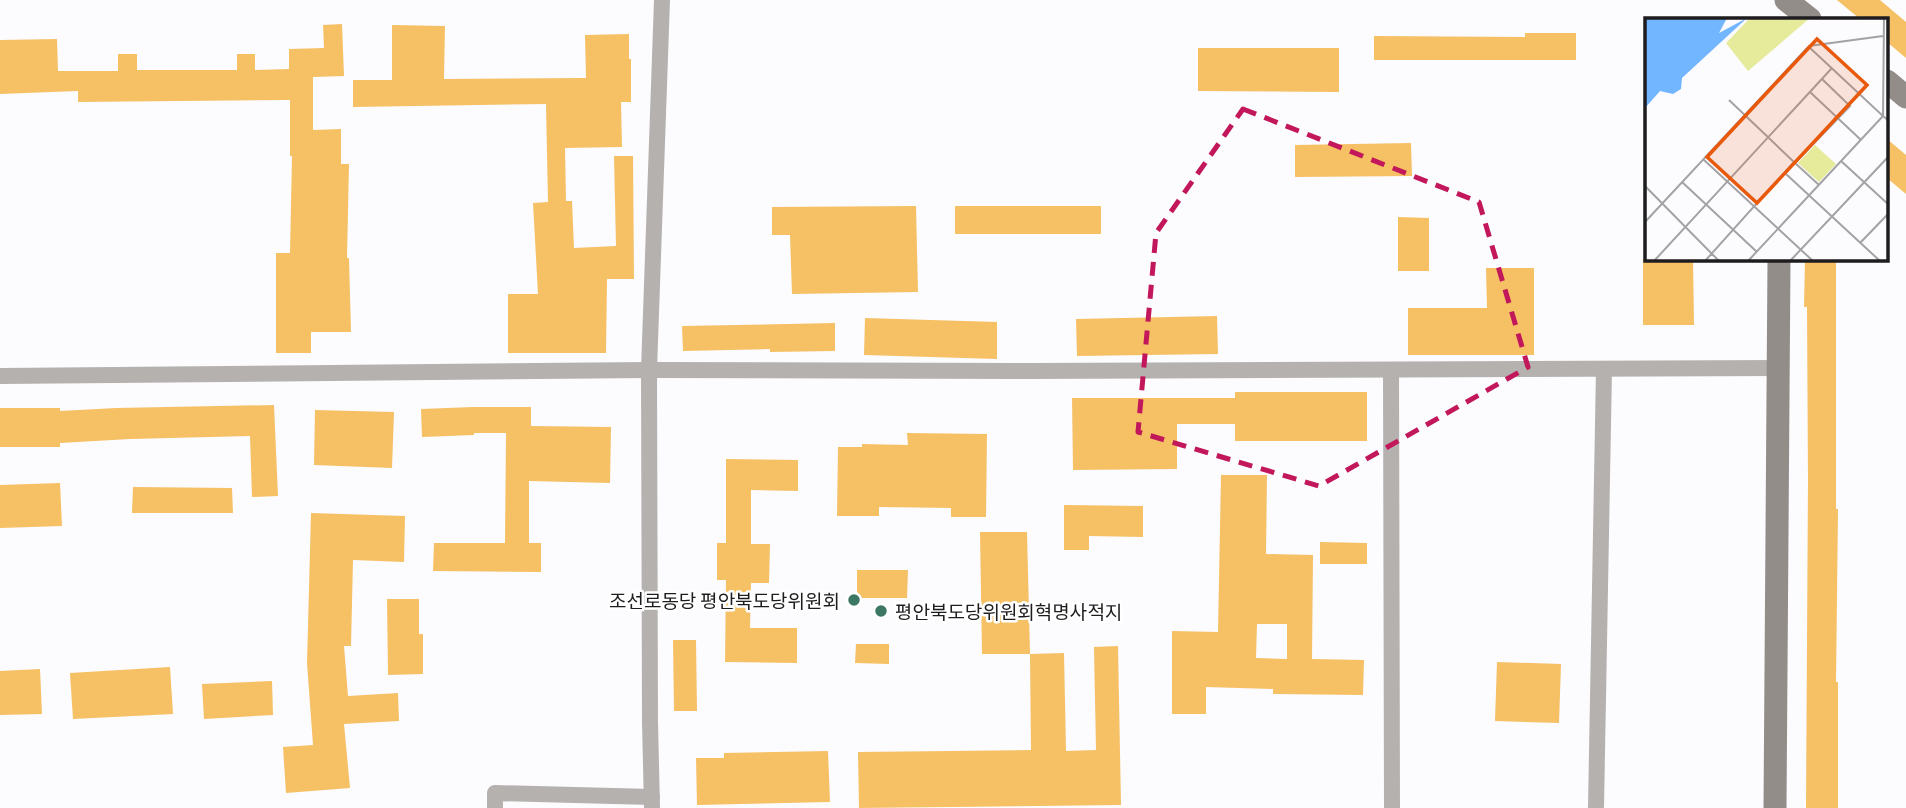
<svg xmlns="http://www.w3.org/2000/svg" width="1906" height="808" viewBox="0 0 1906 808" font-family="Commissioner,'Noto Sans KR',sans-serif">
  <rect width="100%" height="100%" fill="#fcfbfe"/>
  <g fill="#f6c065" fill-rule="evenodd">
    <path d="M 1837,0 L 1880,0 L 1906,22 L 1906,58 L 1887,42 L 1887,19 L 1860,19 Z"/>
    <path d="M 342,24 L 344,76 L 313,77 L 313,130 L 341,129 L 341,164 L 349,164 L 347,258 L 349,258 L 351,332 L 311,332 L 311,353 L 276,353 L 276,253 L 290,253 L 292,156 L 290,156 L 290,100 L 78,102 L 78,91 L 0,94 L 0,40 L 57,39 L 58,71 L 118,71 L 118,54 L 137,54 L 137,70 L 237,70 L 237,54 L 255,54 L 255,70 L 289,69 L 289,49 L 324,48 L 323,25 Z"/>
    <path d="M 392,25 L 445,26 L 444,79 L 586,78 L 585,35 L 629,34 L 629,59 L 631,59 L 631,102 L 621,102 L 622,147 L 565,148 L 566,201 L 572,201 L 574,248 L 616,246 L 614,156 L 633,156 L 634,279 L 607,279 L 606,353 L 508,353 L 508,294 L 538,294 L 533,203 L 548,202 L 546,104 L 353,107 L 353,80 L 392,80 Z"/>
    <path d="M 1525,33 L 1576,33 L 1576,60 L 1374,60 L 1374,36 L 1525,37 Z"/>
    <path d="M 1198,48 L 1339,48 L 1339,92 L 1198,91 Z"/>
    <path d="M 1887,139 L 1906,155 L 1906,194 L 1887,178 Z"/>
    <path d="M 1411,143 L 1412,176 L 1295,177 L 1295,145 Z"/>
    <path d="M 916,206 L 918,292 L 792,294 L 790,235 L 772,235 L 772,207 Z"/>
    <rect x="955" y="206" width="146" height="28"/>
    <path d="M 1398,217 L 1429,218 L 1429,271 L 1398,271 Z"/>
    <path d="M 1643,259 L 1693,259 L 1694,325 L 1643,325 Z"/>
    <path d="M 1805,259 L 1836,259 L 1836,509 L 1838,509 L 1836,682 L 1838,682 L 1838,808 L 1806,808 L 1808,481 L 1807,307 L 1804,307 Z"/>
    <path d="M 1486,268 L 1534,268 L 1534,355 L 1408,355 L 1408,308 L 1487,308 Z"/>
    <path d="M 1217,316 L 1218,354 L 1077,356 L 1076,319 Z"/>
    <path d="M 865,318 L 997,322 L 997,359 L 864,355 Z"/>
    <path d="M 835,323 L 835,351 L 770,352 L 770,349 L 683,351 L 682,326 Z"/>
    <path d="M 1235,392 L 1367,392 L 1367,441 L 1235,441 L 1235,424 L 1177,424 L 1177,469 L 1073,470 L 1072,398 L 1235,398 Z"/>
    <path d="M 274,405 L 278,496 L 252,497 L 250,436 L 130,439 L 60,443 L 60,447 L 0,447 L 0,408 L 60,408 L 60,411 L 116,408 Z"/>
    <path d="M 473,407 L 531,407 L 531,426 L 611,427 L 610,483 L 529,481 L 529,543 L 541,543 L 541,572 L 433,571 L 434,543 L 505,543 L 506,433 L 474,433 L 474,435 L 422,437 L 421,409 Z"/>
    <path d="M 315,410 L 394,412 L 392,468 L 314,465 Z"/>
    <path d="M 907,433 L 987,434 L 986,517 L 951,517 L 951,508 L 879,507 L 879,516 L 837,516 L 838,447 L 862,447 L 862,444 L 908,445 Z"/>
    <path d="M 726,459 L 798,460 L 798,491 L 751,490 L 751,544 L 770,544 L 769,583 L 751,583 L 750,628 L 797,628 L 797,663 L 725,662 L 726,580 L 717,580 L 717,543 L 726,543 Z"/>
    <path d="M 1221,475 L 1267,475 L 1266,554 L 1313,555 L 1312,659 L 1364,660 L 1363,695 L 1273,694 L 1273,689 L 1206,687 L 1206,714 L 1172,714 L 1172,631 L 1218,632 ZM 1257,624 L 1287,624 L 1287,659 L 1256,658 Z"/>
    <path d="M 60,483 L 62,526 L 0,528 L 0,485 Z"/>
    <path d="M 133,487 L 232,488 L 233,513 L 132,513 Z"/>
    <path d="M 1064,505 L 1143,506 L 1143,537 L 1089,536 L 1089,550 L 1064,550 Z"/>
    <path d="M 311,513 L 405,516 L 404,562 L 353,560 L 351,646 L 344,646 L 348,696 L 398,693 L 399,721 L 344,724 L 350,788 L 286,793 L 283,747 L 313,745 L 307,663 Z"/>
    <path d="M 980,532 L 1027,532 L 1030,654 L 982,654 Z"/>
    <path d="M 1320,542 L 1367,543 L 1367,564 L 1320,564 Z"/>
    <path d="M 857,570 L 908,570 L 907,598 L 857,598 Z"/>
    <path d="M 387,599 L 419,599 L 419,634 L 423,634 L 423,674 L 388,675 Z"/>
    <path d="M 673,640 L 696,640 L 697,711 L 674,711 Z"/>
    <path d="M 856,644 L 889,644 L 889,664 L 855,663 Z"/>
    <path d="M 1118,646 L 1121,805 L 859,808 L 858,752 L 1031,750 L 1030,654 L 1064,653 L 1066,751 L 1096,750 L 1094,647 Z"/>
    <path d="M 1497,662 L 1561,664 L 1559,723 L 1495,721 Z"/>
    <path d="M 170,667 L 173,714 L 73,719 L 70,673 Z"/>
    <path d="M 40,669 L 42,714 L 0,715 L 0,671 Z"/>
    <path d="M 272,681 L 273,715 L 204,719 L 202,684 Z"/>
    <path d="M 828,751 L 830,802 L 697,805 L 696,758 L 724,758 L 724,753 Z"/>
  </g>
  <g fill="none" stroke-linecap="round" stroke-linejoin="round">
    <g stroke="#b5b1af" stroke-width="16">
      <path d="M 1391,370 L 1392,808"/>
      <path d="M 0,376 L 649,370 L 1030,371 L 1779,368"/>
      <path d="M 495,808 L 495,793 L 652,797"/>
      <path d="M 652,808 L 650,722 L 649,370 L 662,0"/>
      <path d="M 1596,808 L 1604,369"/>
    </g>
    <g stroke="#938d8a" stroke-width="23">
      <path d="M 1786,0 L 1810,19"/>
      <path d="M 1887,81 L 1906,97"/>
      <path d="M 1775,808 L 1779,259"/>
    </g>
  </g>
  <path fill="none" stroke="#c2185b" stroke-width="5" stroke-dasharray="14 9" stroke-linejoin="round" d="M 1243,109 L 1479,202 L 1528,367 L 1319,486 L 1138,432 L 1156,233 Z"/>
  <g fill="#3b7762" stroke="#fff" stroke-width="2.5">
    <circle cx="854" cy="600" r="7"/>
    <circle cx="881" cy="611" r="7"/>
  </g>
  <g text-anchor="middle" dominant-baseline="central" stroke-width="5" stroke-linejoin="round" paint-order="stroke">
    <g font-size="19" fill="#1e1c1f" stroke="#fff" text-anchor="end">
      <text x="840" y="600">조선로동당 평안북도당위원회</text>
      <text x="895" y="611" text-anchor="start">평안북도당위원회혁명사적지</text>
    </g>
  </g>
  <g transform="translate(1645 18)">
    <rect width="243" height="243" fill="#fcfbfe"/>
    <path d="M 105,0 L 165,0 L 103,53 L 81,25 ZM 170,127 L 191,146 L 174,164 L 153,145 Z" fill="#e5eb9a"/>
    <path d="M 0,0 L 82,0 L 74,15 L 102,0 L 37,60 L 36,71 L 28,76 L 15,73 L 0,90 Z" fill="#71b6fe"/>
    <path fill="none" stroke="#a3a2a5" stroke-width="2" d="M 239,0 L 238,98 L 244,103M 165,74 L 216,122M 84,82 L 150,145M 59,142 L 168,243M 196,143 L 244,187M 141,156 L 235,243M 37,164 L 112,234M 174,167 L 150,145 L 205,88 L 177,61M 0,168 L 74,243M 0,204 L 164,28 L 238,18M 215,225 L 244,195M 9,243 L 187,50M 60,243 L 149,144M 103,243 L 238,98 L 164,29M 145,243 L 244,138"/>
    <path fill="#e8590c" fill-opacity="0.15" stroke="#e8590c" stroke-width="3.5" d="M 172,21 L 222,67 L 112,185 L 62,139 Z"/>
    <rect width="243" height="243" fill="none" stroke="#1e1c1f" stroke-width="3.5"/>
  </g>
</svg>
